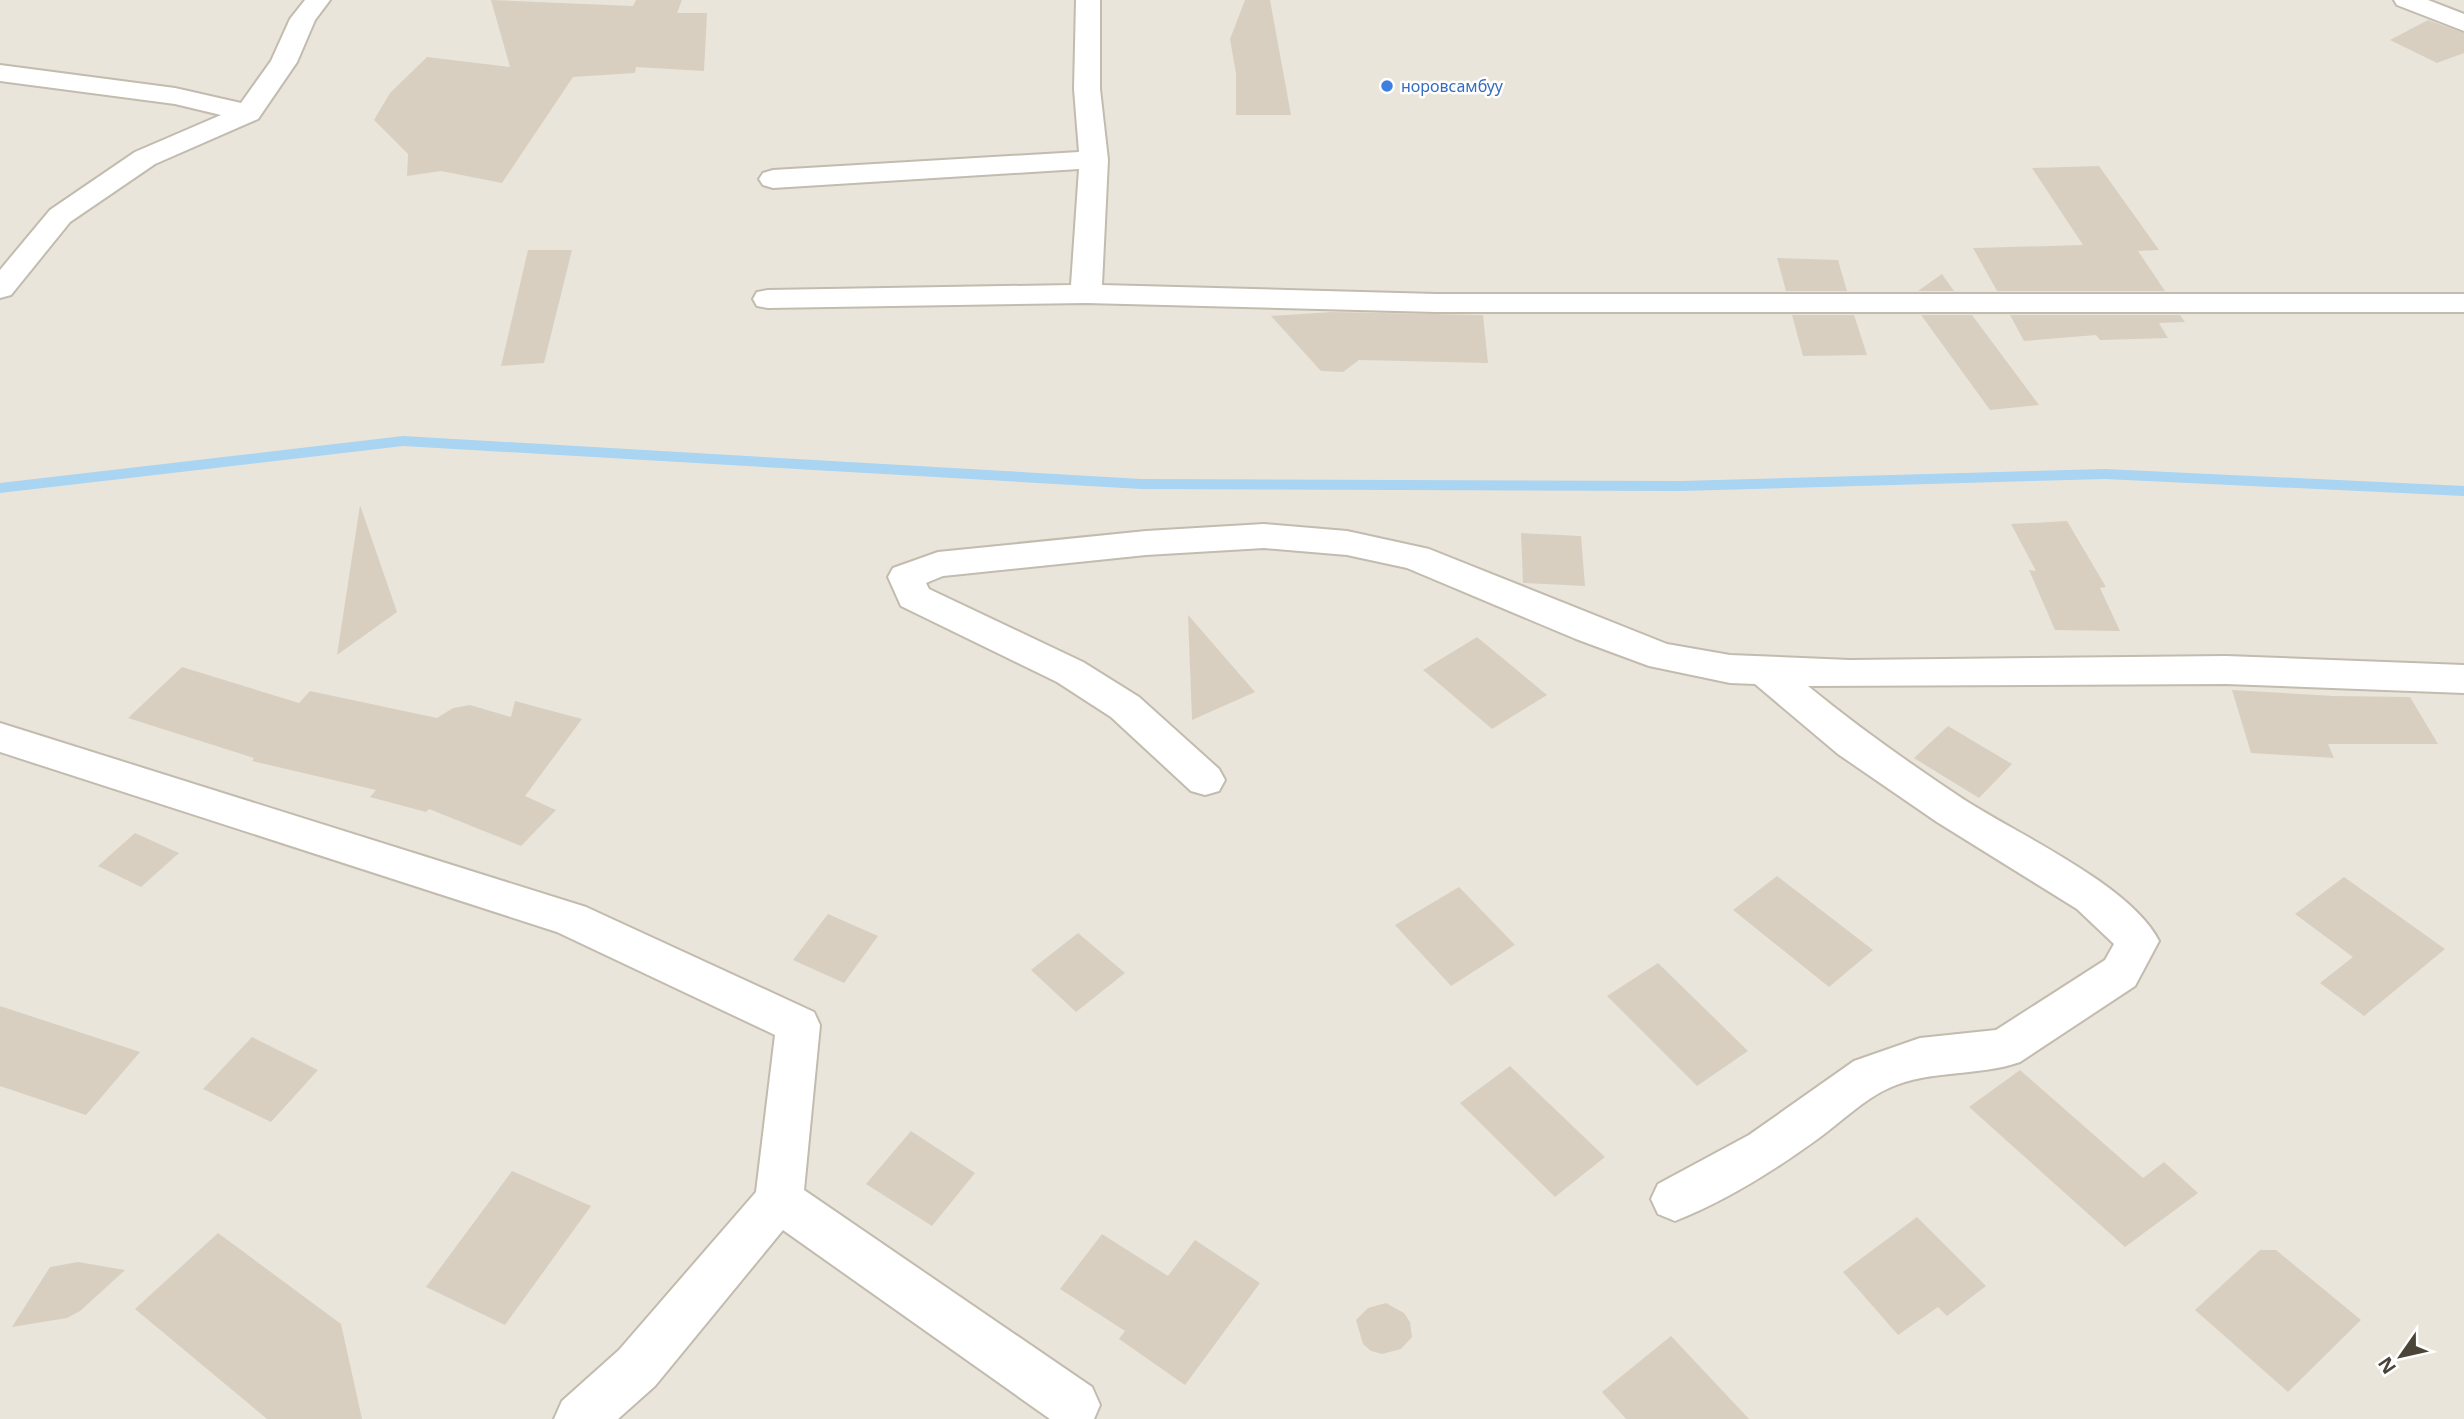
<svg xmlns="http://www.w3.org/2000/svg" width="2464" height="1419" viewBox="0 0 2464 1419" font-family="'Noto Sans',sans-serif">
  <rect width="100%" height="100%" fill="#f6f3ec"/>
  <rect fill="#eae5da" x="0" y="0" width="2464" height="1419"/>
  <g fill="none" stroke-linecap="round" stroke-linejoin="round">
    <path fill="#a9d4f2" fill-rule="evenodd" d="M 403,436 L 1141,479 L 1681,481 L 2105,469 L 2464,486 L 2464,496 L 2105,479 L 1681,491 L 1141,489 L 403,446 L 0,493 L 0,483 Z"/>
  </g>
  <g fill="#d8cfc1">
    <path d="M 491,0 L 633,6 L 636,0 L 682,0 L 677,13 L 707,13 L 704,71 L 636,67 L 635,73 L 573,77 L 502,183 L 441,171 L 407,176 L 408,154 L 374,120 L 390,93 L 427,57 L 510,67 Z"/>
    <path d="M 1245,0 L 1270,0 L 1291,115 L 1236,115 L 1236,74 L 1230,39 Z"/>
    <path d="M 2428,20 L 2464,33 L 2464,53 L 2437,63 L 2390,40 Z"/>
    <path d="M 2099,166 L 2159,250 L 2138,251 L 2165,291 L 1997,291 L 1973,248 L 2083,245 L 2032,168 Z"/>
    <path d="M 528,250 L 572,250 L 544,363 L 501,366 Z"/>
    <path d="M 1777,258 L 1838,260 L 1847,291 L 1786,291 Z"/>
    <path d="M 1942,274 L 1954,291 L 1918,291 Z"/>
    <path d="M 1332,312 L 1483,315 L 1488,363 L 1359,360 L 1343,372 L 1321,371 L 1271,316 Z"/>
    <path d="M 1792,315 L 1854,315 L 1867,355 L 1803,356 Z"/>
    <path d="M 1921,315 L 1972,315 L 2039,405 L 1990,410 Z"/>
    <path d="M 2010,315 L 2180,315 L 2185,322 L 2159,323 L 2168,338 L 2100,340 L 2096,335 L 2024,341 Z"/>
    <path d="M 360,505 L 397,612 L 337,655 Z"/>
    <path d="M 2067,521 L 2106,587 L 2100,588 L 2120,631 L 2055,630 L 2029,570 L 2036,571 L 2011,524 Z"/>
    <path d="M 1521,533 L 1581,536 L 1585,586 L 1523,583 Z"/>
    <path d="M 1188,615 L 1255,692 L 1192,720 Z"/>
    <path d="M 1477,637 L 1547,695 L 1492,729 L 1423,670 Z"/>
    <path d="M 182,667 L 299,703 L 310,691 L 437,718 L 453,708 L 470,705 L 511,717 L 515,701 L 582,719 L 525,796 L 556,810 L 521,846 L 429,809 L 426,812 L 370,797 L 376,790 L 252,761 L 254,758 L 128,718 Z"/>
    <path d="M 2232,690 L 2334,696 L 2410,697 L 2438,744 L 2328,744 L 2334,758 L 2251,753 Z"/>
    <path d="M 1948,726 L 2012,764 L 1979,798 L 1914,758 Z"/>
    <path d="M 135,833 L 179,853 L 141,887 L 98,866 Z"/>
    <path d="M 1777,876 L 1873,950 L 1829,987 L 1733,910 Z"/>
    <path d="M 2344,877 L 2445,949 L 2364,1016 L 2320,983 L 2353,957 L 2295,914 Z"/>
    <path d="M 1459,887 L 1515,945 L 1451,986 L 1395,925 Z"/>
    <path d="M 828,914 L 878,936 L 844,983 L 793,960 Z"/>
    <path d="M 1078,933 L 1125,973 L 1076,1012 L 1031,970 Z"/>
    <path d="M 1658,963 L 1748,1051 L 1697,1086 L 1607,996 Z"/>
    <path d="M 0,1006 L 140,1052 L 86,1115 L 0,1086 Z"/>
    <path d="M 252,1037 L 318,1070 L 271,1122 L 203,1089 Z"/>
    <path d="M 1510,1066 L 1605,1157 L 1555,1197 L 1460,1103 Z"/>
    <path d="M 2020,1070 L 2143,1178 L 2164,1162 L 2198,1193 L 2125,1247 L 1969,1107 Z"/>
    <path d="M 911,1131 L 975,1173 L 932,1226 L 866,1184 Z"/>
    <path d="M 512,1171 L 591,1206 L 505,1325 L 426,1287 Z"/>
    <path d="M 1917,1217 L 1986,1286 L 1947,1316 L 1938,1307 L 1898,1335 L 1843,1272 Z"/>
    <path d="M 218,1233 L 341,1324 L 362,1419 L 267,1419 L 135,1309 Z"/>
    <path d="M 1102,1234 L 1168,1276 L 1195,1240 L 1260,1283 L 1185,1385 L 1119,1339 L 1125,1331 L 1060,1289 Z"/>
    <path d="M 2260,1250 L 2276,1250 L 2361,1320 L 2288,1392 L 2195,1310 Z"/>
    <path d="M 78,1262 L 125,1270 L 80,1311 L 67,1318 L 12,1327 L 50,1267 Z"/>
    <path d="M 1386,1303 L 1404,1313 L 1410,1322 L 1412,1337 L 1401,1349 L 1382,1354 L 1371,1351 L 1363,1344 L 1356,1320 L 1368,1308 Z"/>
    <path d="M 1671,1336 L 1749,1419 L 1626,1419 L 1602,1392 Z"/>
  </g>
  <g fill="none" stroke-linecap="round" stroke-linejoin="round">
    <defs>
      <g id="street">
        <path d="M 305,0 L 330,0 L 315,20 L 297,62 L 258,119 L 155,164 L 70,222 L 11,295 L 0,298 L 0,270 L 50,210 L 135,152 L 221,115 L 175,104 L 0,81 L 0,65 L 175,88 L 241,103 L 271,61 L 290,19 Z"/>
        <path d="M 1076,0 L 1100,0 L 1100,89 L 1108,160 L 1102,285 L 1436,294 L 2464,294 L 2464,312 L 1436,312 L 1086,303 L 768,308 L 757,306 L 753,299 L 757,292 L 768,290 L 1071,285 L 1079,169 L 773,188 L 763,185 L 759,179 L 763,173 L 773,170 L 1079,152 L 1074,89 Z"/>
        <path d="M 2394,0 L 2428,0 L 2464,14 L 2464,31 L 2397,5 Z"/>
        <path d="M 1264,524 L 1347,531 L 1429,549 L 1667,644 L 1730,655 L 1850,660 L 2226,656 L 2464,665 L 2464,693 L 2226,684 L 1808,686 C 1858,727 1909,763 1963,799 C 2017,834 2131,885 2159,941 L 2135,986 L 2020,1062 C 1977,1077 1931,1069 1889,1088 C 1864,1099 1841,1122 1819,1138 C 1775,1170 1726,1201 1675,1221 L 1658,1214 L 1651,1199 L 1658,1184 L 1749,1135 L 1854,1061 L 1920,1038 L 1996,1030 L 2105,960 L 2114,944 L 2077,909 L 1937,822 L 1838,754 L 1755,684 L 1730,683 L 1649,666 L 1576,639 L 1407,568 L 1347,555 L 1264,548 L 1146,555 L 943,576 L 926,583 L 929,589 L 1083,662 L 1139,697 L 1219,769 L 1225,780 L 1219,791 L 1205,795 L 1191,791 L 1111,717 L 1057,682 L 901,606 L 888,577 L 893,568 L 938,552 L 1146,531 Z"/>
        <path d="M 0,723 L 586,907 L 814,1012 L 820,1025 L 804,1190 L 1092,1387 L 1100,1405 L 1094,1419 L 1050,1419 L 783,1230 L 655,1386 L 618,1419 L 554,1419 L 562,1401 L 619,1350 L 756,1192 L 775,1035 L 557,932 L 0,752 Z"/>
      </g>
    </defs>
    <use href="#street" stroke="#c2bbae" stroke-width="4"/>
    <use href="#street" fill="#fff" fill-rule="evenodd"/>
  </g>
  <circle fill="#3f7fe0" stroke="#fff" stroke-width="2.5" cx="1387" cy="86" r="7"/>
  <g text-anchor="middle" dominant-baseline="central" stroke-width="5" stroke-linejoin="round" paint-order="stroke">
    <g font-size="16" fill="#366cbe" stroke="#fff" text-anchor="start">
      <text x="1401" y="86">норовсамбуу</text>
    </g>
  </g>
  <g transform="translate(2401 1356) rotate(236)" stroke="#ffffff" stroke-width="5" paint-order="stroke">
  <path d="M0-5L12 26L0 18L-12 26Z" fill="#4b4439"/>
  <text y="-10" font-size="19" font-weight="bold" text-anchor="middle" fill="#4b4439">N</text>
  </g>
</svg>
